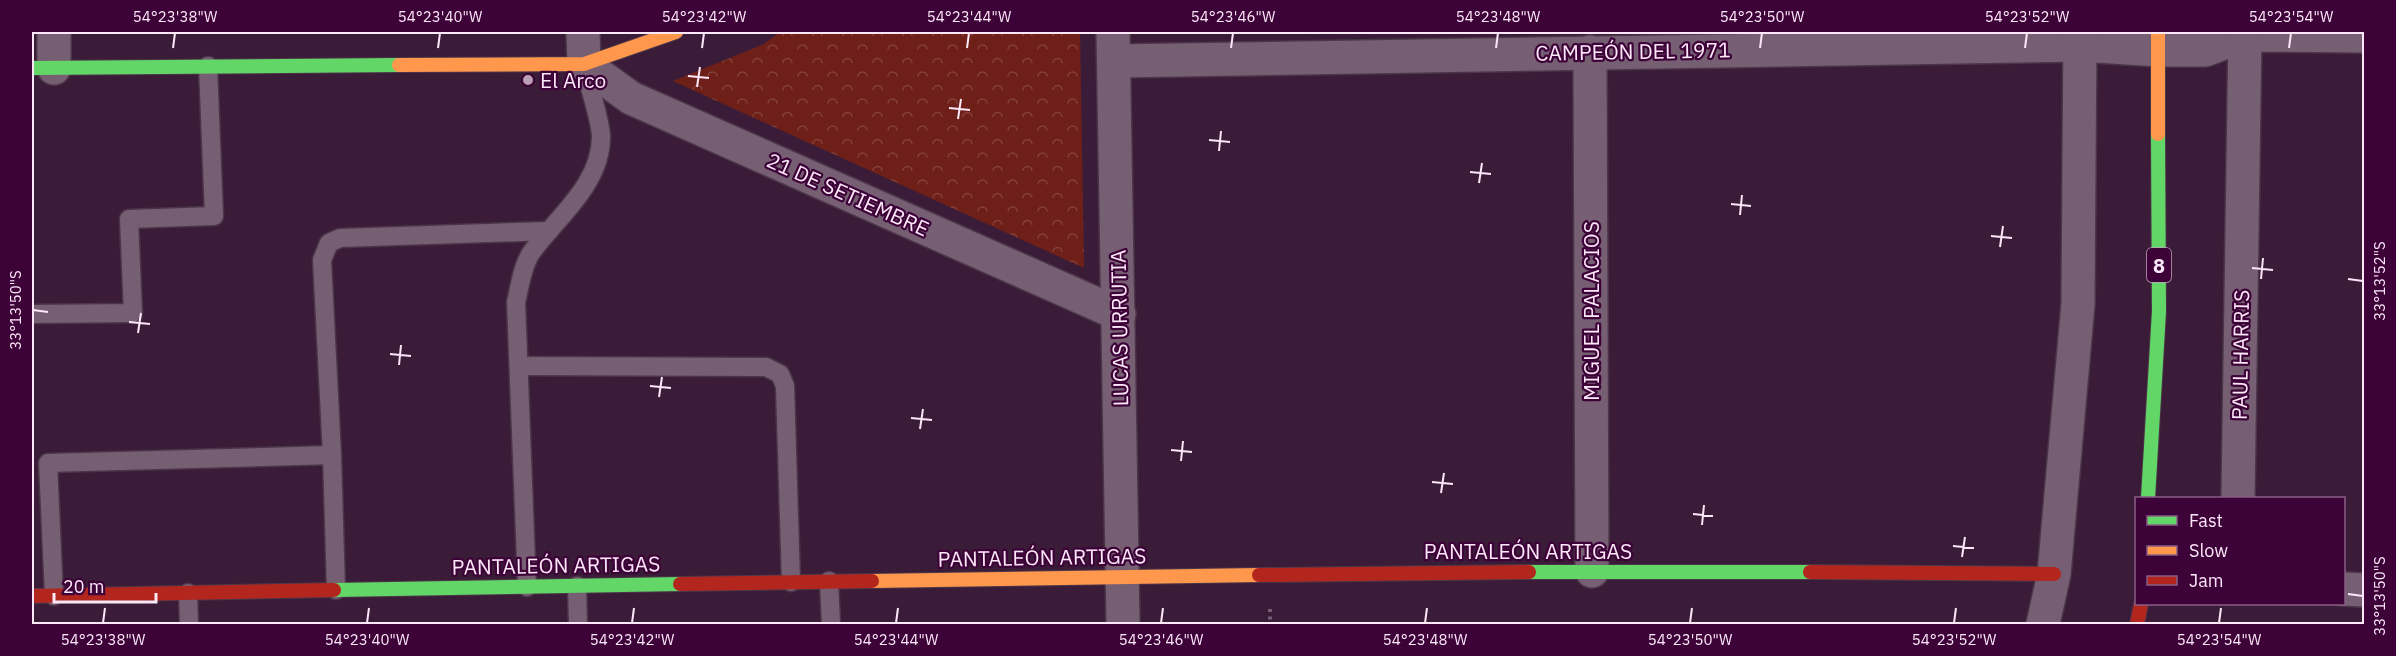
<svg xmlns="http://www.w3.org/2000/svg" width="2396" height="656" viewBox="0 0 2396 656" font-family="'IBM Plex Sans',sans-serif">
  <defs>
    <pattern id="park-crowns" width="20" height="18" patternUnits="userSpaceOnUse" patternTransform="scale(1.5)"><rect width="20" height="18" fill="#6e1f18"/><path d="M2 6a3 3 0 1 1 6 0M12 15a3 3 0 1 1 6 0" fill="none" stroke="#84403a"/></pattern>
  </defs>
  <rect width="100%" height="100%" fill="#3b1c38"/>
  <path fill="url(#park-crowns)" d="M 780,32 L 1080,32 L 1084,268 L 673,81 L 764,44 Z"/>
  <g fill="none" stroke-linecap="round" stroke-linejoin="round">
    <defs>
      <g id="lane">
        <path d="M 32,314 L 133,313 L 129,219 L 214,216 L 208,66"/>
        <path d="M 520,366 L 766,367 L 780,374 L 785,386 L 791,582"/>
        <path d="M 829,581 L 831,624"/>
        <path d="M 577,586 L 578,624"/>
        <path d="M 527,587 L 516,302 C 520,286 522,267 531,253 C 556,218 601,185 601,137 C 601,121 588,83 584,66"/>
        <path d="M 336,590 L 332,455 L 322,260 L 329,243 L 340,238 L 549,231"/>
        <path d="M 188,593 L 189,624"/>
        <path d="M 54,596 L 48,463 L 332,455"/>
      </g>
      <g id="street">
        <path d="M 54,32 L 54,68"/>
        <path d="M 583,32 L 584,64 L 631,98 L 1119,314"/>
        <path d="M 1113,32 L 1123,624"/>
        <path d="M 1590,52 L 1592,571"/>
        <path d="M 1114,61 L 2081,45 L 2159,50 L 2205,50 L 2245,35 L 2364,36"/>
        <path d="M 2238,498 L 2245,32"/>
        <path d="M 2344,589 L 2364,590"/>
        <path d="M 2043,624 L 2054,574 L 2078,304 L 2080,32"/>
      </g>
      <g id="fast">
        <path d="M 32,68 L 399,65"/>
        <path d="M 2148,498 L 2159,311 L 2158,134"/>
        <path d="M 1529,572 L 1810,572"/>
        <path d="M 334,590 L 680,584"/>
      </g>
      <g id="slow">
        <path d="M 2158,32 L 2158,134"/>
        <path d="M 399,65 L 584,64 L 676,32"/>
        <path d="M 872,581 L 1259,575"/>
      </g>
      <g id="jam">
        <path d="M 1810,572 L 2054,574"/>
        <path d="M 1259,575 L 1529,572"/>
        <path d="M 680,584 L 872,581"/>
        <path d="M 32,596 L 334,590"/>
        <path d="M 2137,624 L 2141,604"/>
      </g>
    </defs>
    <use href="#lane" stroke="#4b3649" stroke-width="21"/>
    <use href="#street" stroke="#4b3649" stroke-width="36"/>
    <use href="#fast" stroke="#4b3649" stroke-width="16"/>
    <use href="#slow" stroke="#4b3649" stroke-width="16"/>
    <use href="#jam" stroke="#4b3649" stroke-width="16"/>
    <path stroke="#745f72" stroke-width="4" stroke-dasharray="3 4.5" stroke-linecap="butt" d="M 1270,609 L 1270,624"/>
    <use href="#lane" stroke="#765f73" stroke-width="18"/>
    <use href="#street" stroke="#765f73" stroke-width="33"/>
    <use href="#fast" stroke="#63d668" stroke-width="14"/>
    <use href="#slow" stroke="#ff974d" stroke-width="14"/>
    <use href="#jam" stroke="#b3261e" stroke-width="14"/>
  </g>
  <path fill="none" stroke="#fce7f8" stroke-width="2" d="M 173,48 L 175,33M 438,48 L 440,33M 702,48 L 704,33M 967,48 L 969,33M 1231,48 L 1233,33M 1496,48 L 1498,33M 1760,48 L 1762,33M 2025,48 L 2027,33M 2289,48 L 2291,33M 688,76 L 709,78M 697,87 L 700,67M 949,108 L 970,110M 958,119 L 961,99M 1209,140 L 1230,142M 1219,151 L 1221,131M 1470,172 L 1491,174M 1479,183 L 1482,163M 1731,204 L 1751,206M 1740,215 L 1742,195M 1991,236 L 2012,238M 2000,247 L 2003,226M 2252,268 L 2273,270M 2261,279 L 2263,258M 2348,279 L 2363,281M 33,310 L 48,312M 129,322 L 150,324M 138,333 L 141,313M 390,354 L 411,356M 399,365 L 401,345M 650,386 L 671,388M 659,397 L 662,377M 911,418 L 932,420M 920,429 L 923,409M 1171,450 L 1192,452M 1181,461 L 1183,441M 1432,482 L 1453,484M 1441,493 L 1444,473M 1693,514 L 1713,516M 1702,525 L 1704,505M 1953,546 L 1974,548M 1962,557 L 1965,537M 2348,594 L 2363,596M 103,623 L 105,608M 367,623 L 369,608M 632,623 L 634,608M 896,623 L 898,608M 1161,623 L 1163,608M 1425,623 L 1427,608M 1690,623 L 1692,608M 1954,623 L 1956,608M 2219,623 L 2221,608"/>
  <circle fill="#b8a0b5" stroke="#3d0238" stroke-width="2" cx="528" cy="80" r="6"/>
  <g text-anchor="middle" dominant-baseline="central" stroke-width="4.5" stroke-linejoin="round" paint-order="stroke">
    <rect fill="#3d0238" stroke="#c3a2be" stroke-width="1.5" x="2147" y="248" width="24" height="34" rx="4.5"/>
    <g font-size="20" font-weight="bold" fill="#fce7f8">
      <text x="2159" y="265">8</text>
    </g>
    <g font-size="21" fill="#fce7f8" stroke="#3d0238">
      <text transform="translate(1633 51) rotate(-1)">CAMPEÓN DEL 1971</text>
      <text transform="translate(848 194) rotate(24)">21 DE SETIEMBRE</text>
      <text transform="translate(1591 311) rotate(-90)">MIGUEL PALACIOS</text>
      <text transform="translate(1119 328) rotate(-91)">LUCAS URRUTIA</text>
      <text transform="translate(2240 355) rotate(-89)">PAUL HARRIS</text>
      <text x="1528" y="551">PANTALEÓN ARTIGAS</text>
      <text transform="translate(1042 557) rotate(-1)">PANTALEÓN ARTIGAS</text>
      <text transform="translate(556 565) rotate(-1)">PANTALEÓN ARTIGAS</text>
    </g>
    <g font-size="21" fill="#fce7f8" stroke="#3d0238" text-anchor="start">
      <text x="540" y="80">El Arco</text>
    </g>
  </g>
  <rect width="2396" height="656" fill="none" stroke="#3d0238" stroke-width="66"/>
  <rect x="2135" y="497" width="210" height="108" fill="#3d0238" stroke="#895e85" stroke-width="1.5"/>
  <rect x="2147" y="516" width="30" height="9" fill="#63d668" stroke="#895e85" stroke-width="1.5"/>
  <text x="2189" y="527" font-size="18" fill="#fce7f8">Fast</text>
  <rect x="2147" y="546" width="30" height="9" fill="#ff974d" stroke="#895e85" stroke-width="1.5"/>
  <text x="2189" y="557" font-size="18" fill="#fce7f8">Slow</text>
  <rect x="2147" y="576" width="30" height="9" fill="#b3261e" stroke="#895e85" stroke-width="1.5"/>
  <text x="2189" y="587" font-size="18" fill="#fce7f8">Jam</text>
  <path d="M54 593v9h102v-9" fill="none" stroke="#fce7f8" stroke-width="3"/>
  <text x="63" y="593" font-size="18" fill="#fce7f8" stroke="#3d0238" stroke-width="4.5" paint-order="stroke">20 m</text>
  <rect x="33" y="33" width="2330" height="590" fill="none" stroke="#fce7f8" stroke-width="2"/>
  <g font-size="15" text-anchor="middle" fill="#fce7f8">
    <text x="175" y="22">54°23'38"W</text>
    <text x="440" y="22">54°23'40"W</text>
    <text x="704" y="22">54°23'42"W</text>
    <text x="969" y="22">54°23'44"W</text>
    <text x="1233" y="22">54°23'46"W</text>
    <text x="1498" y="22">54°23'48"W</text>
    <text x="1762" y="22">54°23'50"W</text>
    <text x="2027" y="22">54°23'52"W</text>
    <text x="2291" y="22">54°23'54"W</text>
    <text transform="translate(2380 281) rotate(-90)" y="5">33°13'52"S</text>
    <text transform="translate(16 310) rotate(-90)" y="5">33°13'50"S</text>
    <text transform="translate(2380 596) rotate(-90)" y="5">33°13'50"S</text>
    <text x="103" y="645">54°23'38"W</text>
    <text x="367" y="645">54°23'40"W</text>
    <text x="632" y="645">54°23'42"W</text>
    <text x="896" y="645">54°23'44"W</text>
    <text x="1161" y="645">54°23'46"W</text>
    <text x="1425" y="645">54°23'48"W</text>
    <text x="1690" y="645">54°23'50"W</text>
    <text x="1954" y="645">54°23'52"W</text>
    <text x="2219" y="645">54°23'54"W</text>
  </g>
</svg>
